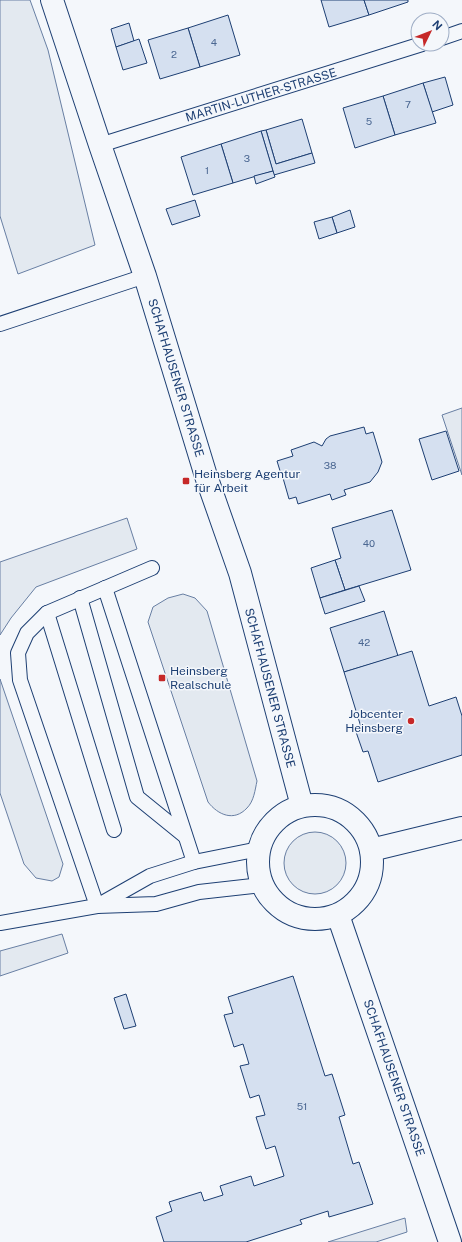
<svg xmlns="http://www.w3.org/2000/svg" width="462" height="1242" viewBox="0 0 462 1242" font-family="'Public Sans',sans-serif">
  <rect width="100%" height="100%" fill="#f4f7fb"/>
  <g fill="#e3e9f0" stroke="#687fa3">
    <path d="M 0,0 L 30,0 L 48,50 L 95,245 L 18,274 L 0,216 Z"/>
    <path d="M 462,408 L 462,475 L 442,415 Z"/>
    <path d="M 127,518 L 137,549 L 36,587 L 11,618 L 0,635 L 0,562 Z"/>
    <path d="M 183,594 L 195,598 L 207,611 L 257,781 C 255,790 254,801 247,808 C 234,822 218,815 208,802 L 148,622 L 153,607 L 168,598 Z"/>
    <path d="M 0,679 L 63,864 L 59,877 L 52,881 L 36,878 L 24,864 L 0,793 Z"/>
    <circle cx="315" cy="863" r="31"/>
    <path d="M 62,934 L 68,953 L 0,976 L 0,951 Z"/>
    <path d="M 405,1218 L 407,1232 L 376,1242 L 328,1242 Z"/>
  </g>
  <g fill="#d5e0f0" stroke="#1d3f73">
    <path d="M 321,0 L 364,0 L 369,15 L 329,27 Z"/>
    <path d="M 364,0 L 408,0 L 408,2 L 369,15 Z"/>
    <path d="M 228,15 L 240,55 L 200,67 L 188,28 Z"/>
    <path d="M 129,23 L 134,41 L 116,47 L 111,29 Z"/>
    <path d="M 188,28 L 200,67 L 160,79 L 148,40 Z"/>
    <path d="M 139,39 L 147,63 L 123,70 L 116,47 Z"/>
    <path d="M 445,77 L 453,105 L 432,112 L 423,83 Z"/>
    <path d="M 423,83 L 436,123 L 395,135 L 383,96 Z"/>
    <path d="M 383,96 L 395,135 L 355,148 L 343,108 Z"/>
    <path d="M 302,119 L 312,153 L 276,164 L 266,130 Z"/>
    <path d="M 266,130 L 276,164 L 312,153 L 315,163 L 274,175 L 261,131 Z"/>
    <path d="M 261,131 L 273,171 L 233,183 L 221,144 Z"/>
    <path d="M 221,144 L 233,183 L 193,195 L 181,157 Z"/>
    <path d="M 273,171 L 275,177 L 256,184 L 254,176 Z"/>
    <path d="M 195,200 L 200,216 L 172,225 L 166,209 Z"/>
    <path d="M 350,210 L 355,227 L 337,233 L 332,217 Z"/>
    <path d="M 332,217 L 337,233 L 319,239 L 314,222 Z"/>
    <path d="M 364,427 L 366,434 L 373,432 L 382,462 L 378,472 L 370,482 L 344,490 L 346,495 L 332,500 L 330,494 L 298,504 L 296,497 L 289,499 L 283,478 L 286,477 L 285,473 L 281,474 L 277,461 L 293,456 L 291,450 L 314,442 L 322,446 L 326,439 L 330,436 Z"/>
    <path d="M 446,431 L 459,471 L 432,480 L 419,439 Z"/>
    <path d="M 392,510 L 411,570 L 345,590 L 335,560 L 341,558 L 332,528 Z"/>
    <path d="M 335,560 L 345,590 L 320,598 L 311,568 Z"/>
    <path d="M 359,586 L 365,601 L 325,614 L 320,598 Z"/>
    <path d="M 384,611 L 398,656 L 344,672 L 330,628 Z"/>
    <path d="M 412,651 L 429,706 L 456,697 L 462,716 L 462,755 L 378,782 L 368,751 L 363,752 L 355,729 L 361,727 L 344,672 Z"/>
    <path d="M 293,976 L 325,1076 L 332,1074 L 345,1115 L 339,1117 L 353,1164 L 359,1162 L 373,1204 L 329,1217 L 328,1211 L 300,1220 L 302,1224 L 246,1242 L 164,1242 L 156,1217 L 172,1211 L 169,1202 L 201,1192 L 204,1201 L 223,1195 L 220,1186 L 251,1176 L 254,1186 L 284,1176 L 275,1146 L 266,1149 L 256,1117 L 265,1115 L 259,1095 L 250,1098 L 240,1066 L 249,1064 L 243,1044 L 234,1047 L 224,1015 L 233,1013 L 228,997 Z"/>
    <path d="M 126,994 L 136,1026 L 124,1029 L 114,998 Z"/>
  </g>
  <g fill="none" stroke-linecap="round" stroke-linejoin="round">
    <defs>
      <g id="lane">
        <path d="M 442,38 L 462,31"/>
        <path d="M 100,145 L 422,44"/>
        <path d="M 0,324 L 145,276"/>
        <path d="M 152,568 L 47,613 L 27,633 L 18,653 L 20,680 L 97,906 L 156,904 L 199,892 L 262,885"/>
        <path d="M 105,588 L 194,862"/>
        <path d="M 80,598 L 137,797 L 185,836"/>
        <path d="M 47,613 L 114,830"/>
        <path d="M 0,923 L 97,906 L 150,876 L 194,862 L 259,849"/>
      </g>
      <g id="street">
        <path d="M 52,0 L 100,145 L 145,276 L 206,476 L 240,573 L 302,806"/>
        <circle cx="315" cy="862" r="57"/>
        <path d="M 371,850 L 462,828"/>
        <path d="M 338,915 L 450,1242"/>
      </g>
    </defs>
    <use href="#lane" stroke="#1d3f73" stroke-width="16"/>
    <use href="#street" stroke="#1d3f73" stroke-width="24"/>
    <use href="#lane" stroke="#f4f7fb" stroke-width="14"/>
    <use href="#street" stroke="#f4f7fb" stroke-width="22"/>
  </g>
  <g fill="#c62828" stroke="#f4f7fb" stroke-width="1.5">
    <rect x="182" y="477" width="8" height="8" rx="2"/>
    <rect x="158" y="674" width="8" height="8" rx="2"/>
    <circle cx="411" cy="721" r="4"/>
  </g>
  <g text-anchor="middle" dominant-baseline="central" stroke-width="3" stroke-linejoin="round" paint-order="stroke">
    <g font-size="10" fill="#4b6792">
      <text x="214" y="42">4</text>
      <text x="174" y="54">2</text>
      <text x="408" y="104">7</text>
      <text x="369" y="121">5</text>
      <text x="247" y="158">3</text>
      <text x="207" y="170">1</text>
      <text x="330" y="465">38</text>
      <text x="369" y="543">40</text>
      <text x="364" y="642">42</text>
      <text x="302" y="1106">51</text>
    </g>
    <g font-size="12" fill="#1d3f73" stroke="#f4f7fb">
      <text transform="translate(261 95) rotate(-17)">MARTIN-LUTHER-STRASSE</text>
      <text transform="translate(176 378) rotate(73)">SCHAFHAUSENER STRASSE</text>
      <text transform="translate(270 688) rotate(75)">SCHAFHAUSENER STRASSE</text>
      <text transform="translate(394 1078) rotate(71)">SCHAFHAUSENER STRASSE</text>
    </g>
    <g font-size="12" fill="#1d3f73" stroke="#f4f7fb" text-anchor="start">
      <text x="194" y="474">Heinsberg Agentur<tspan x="194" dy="14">für Arbeit</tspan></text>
      <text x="170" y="671">Heinsberg<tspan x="170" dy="14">Realschule</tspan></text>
      <text x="403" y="714" text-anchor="end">Jobcenter<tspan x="403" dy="14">Heinsberg</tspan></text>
    </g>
  </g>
  <g transform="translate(430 32) rotate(47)"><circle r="19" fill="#f4f7fb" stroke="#9eadc5"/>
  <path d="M0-3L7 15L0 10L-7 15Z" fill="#c62828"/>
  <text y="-6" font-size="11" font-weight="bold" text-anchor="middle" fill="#1d3f73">N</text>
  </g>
</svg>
